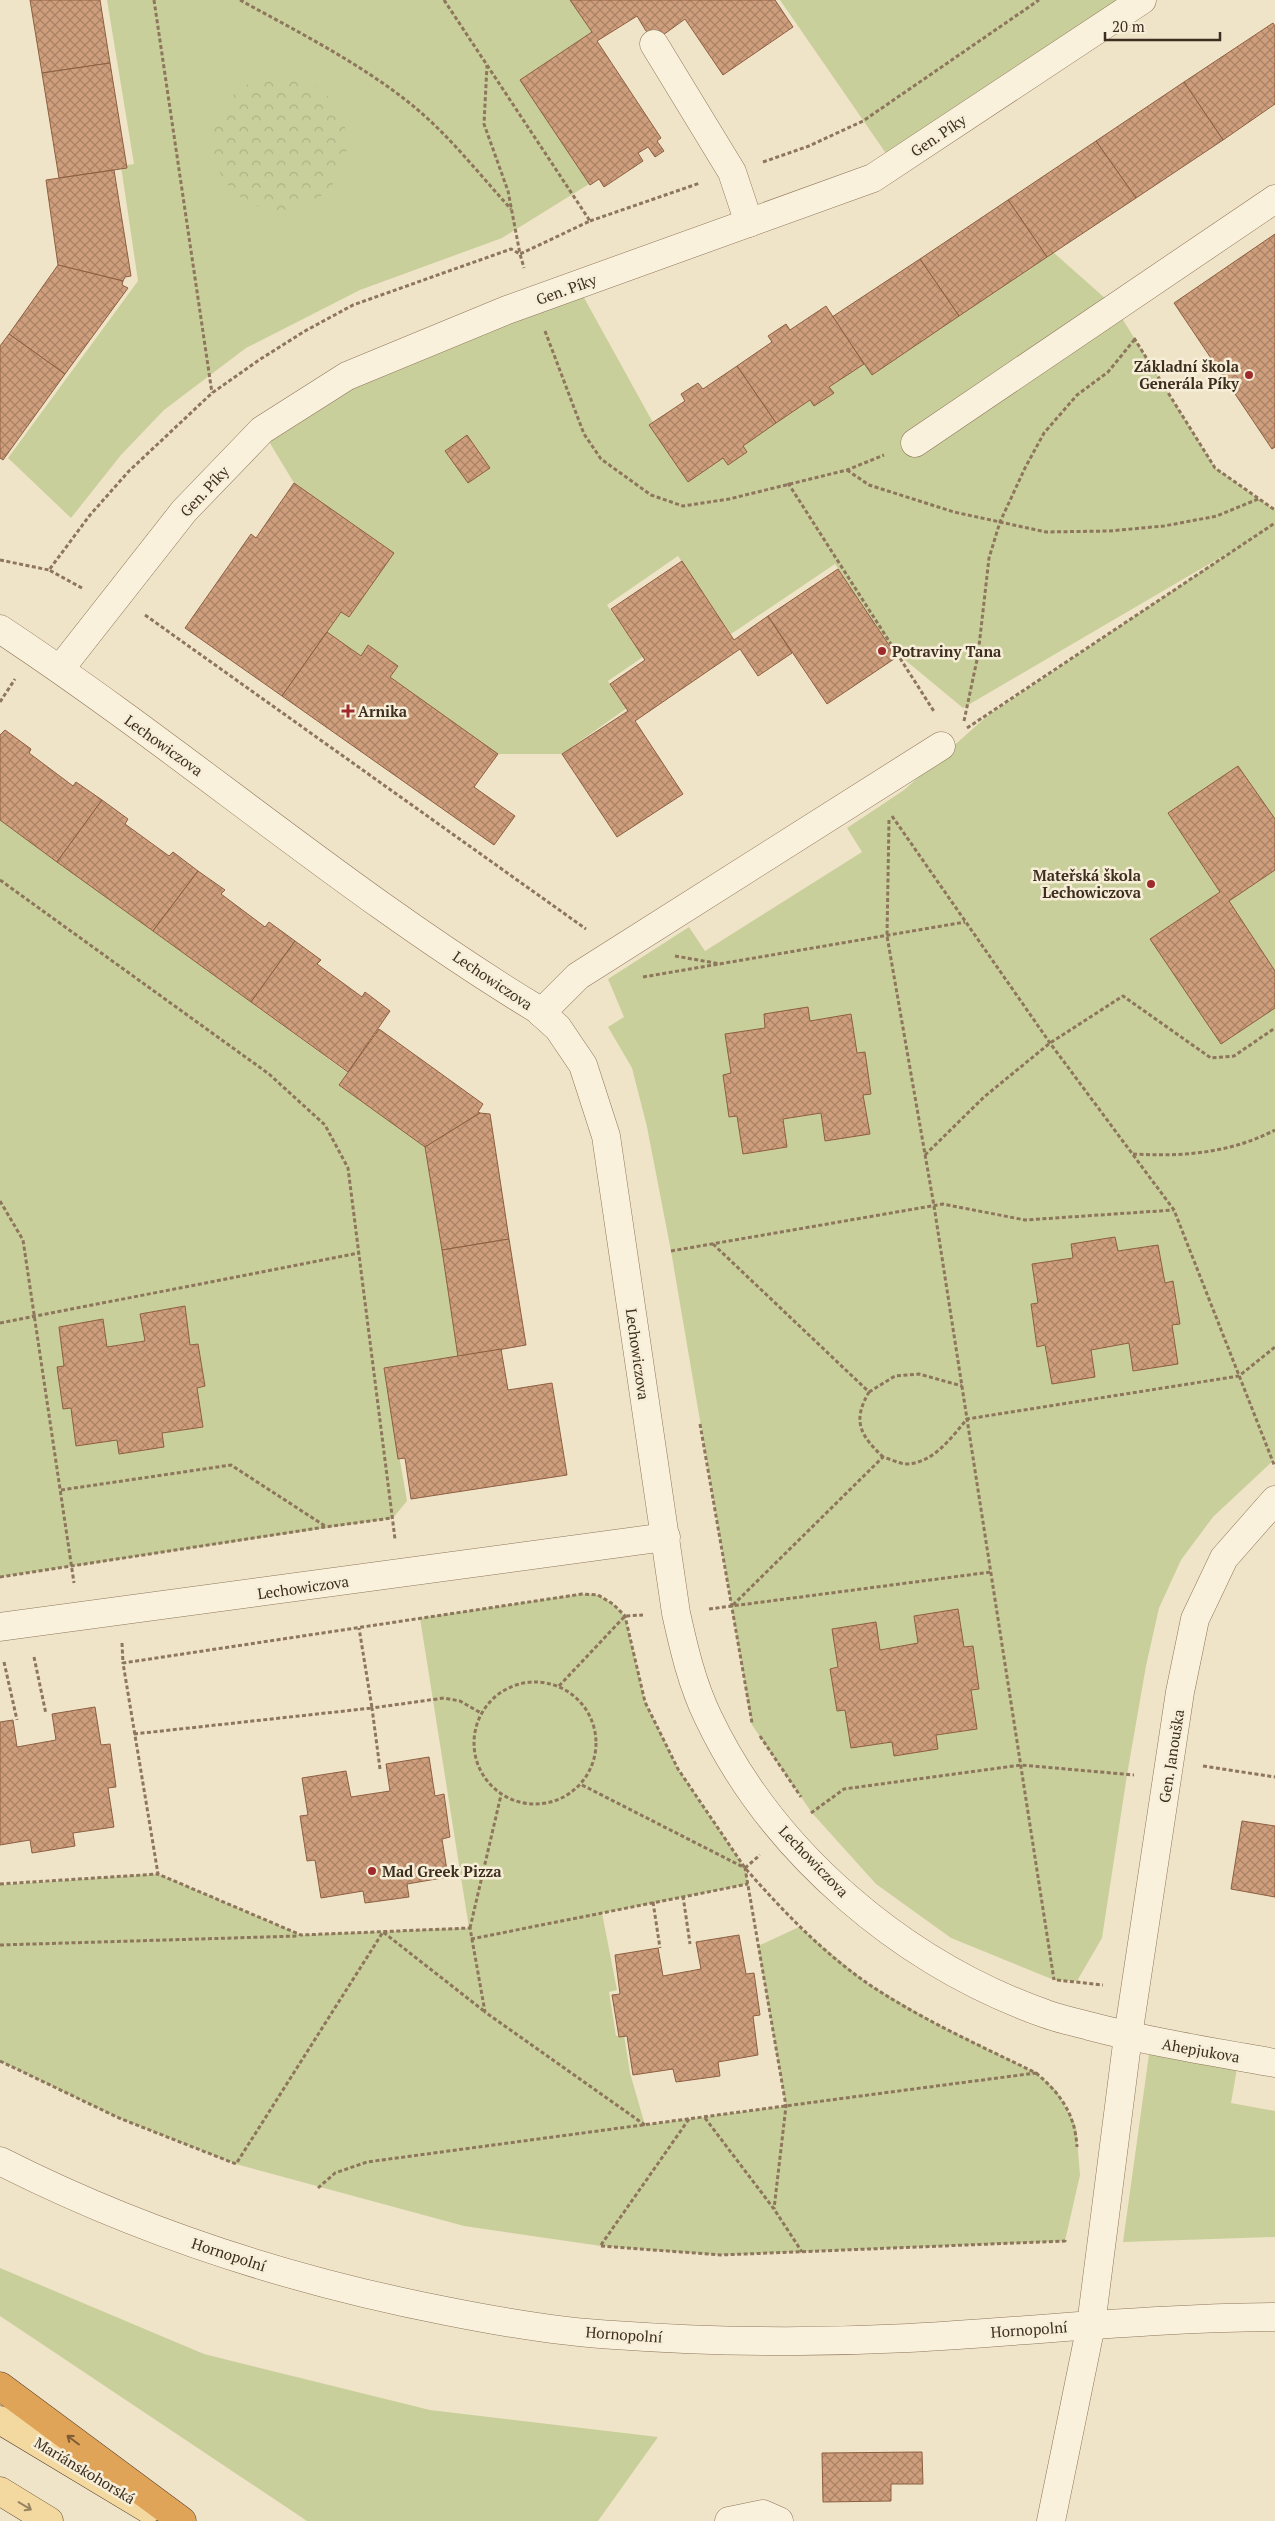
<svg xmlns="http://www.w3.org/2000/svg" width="1275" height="2521" viewBox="0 0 1275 2521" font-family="'PT Serif',serif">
  <defs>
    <pattern id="park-crowns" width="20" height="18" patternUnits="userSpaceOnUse" patternTransform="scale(1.25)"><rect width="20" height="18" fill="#c9cf9b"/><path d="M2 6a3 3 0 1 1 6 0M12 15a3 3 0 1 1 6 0" fill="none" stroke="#aeb285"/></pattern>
    <pattern id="building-cross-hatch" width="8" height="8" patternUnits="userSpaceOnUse" patternTransform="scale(1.25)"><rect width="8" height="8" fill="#cf9f7d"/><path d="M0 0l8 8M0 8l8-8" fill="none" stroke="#a98266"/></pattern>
  </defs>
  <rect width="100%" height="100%" fill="#f0e4c8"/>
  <g fill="#c9cf9b">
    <path d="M 107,0 L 573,0 L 594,31 L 524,78 L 594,181 L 502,238 L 360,290 L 246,348 L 164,410 L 121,455 L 71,518 L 8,458 L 138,281 L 121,166 L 134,164 Z"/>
    <path d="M 780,0 L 1142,0 L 894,165 Z"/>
    <path d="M 1053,252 L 1115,307 L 1215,468 L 1275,510 L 1275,1459 L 1213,1517 L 1181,1560 L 1159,1608 L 1146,1666 L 1127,1775 L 1102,1938 L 1077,1981 L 1054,1980 L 951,1938 L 876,1884 L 812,1813 L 752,1725 L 671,1251 L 647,1127 L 632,1068 L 608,1027 L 624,1017 L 608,979 L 689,927 L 705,951 L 862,852 L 847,828 L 904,790 L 986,717 L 1233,550 L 963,708 L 893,650 L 835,564 L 731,634 L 678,556 L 607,605 L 643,657 L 608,681 L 627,708 L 562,754 L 498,754 L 390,677 L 397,666 L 368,645 L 361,656 L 327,632 L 341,612 L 349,617 L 393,553 L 294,483 L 262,430 L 577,285 L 651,419 L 689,476 L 866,361 Z"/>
    <path d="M 0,820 L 348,1073 L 339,1085 L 427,1148 L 461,1356 L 384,1369 L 407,1501 L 393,1518 L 0,1577 Z"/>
    <path d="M 582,1594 L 598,1595 L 613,1604 L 625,1616 L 645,1702 L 678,1769 L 745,1868 L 748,1884 L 602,1913 L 617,1990 L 609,1992 L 616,2036 L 624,2035 L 630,2073 L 645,2125 L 786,2106 L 758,1946 L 799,1927 L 867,1983 L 937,2024 L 1036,2073 L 1056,2090 L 1076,2126 L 1080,2175 L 1065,2241 L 721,2255 L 601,2246 L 464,2226 L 236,2164 L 119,2118 L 0,2061 L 0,1882 L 1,1885 L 158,1874 L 301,1935 L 469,1928 L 420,1618 Z"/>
    <path d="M 1151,2040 L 1239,2057 L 1231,2103 L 1275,2111 L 1275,2237 L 1123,2242 Z"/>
    <path d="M 0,2268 L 204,2354 L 430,2410 L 658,2437 L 598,2521 L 307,2521 L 0,2316 Z"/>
  </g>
  <circle fill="url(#park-crowns)" cx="280" cy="143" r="67"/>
  <g fill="url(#building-cross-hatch)" stroke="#8d5f41">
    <path d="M 30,0 L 100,0 L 110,63 L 42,73 Z"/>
    <path d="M 570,0 L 775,0 L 793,27 L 723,75 L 685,19 L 663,35 L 646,31 L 637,16 L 597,41 L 661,138 L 657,141 L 664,151 L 655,157 L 648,147 L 638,153 L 643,161 L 604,187 L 599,179 L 590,185 L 520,80 L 592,32 Z"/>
    <path d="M 1273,23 L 1275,26 L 1275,104 L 1223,140 L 1184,82 Z"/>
    <path d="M 110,63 L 127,168 L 59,178 L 42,73 Z"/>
    <path d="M 1184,82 L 1223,140 L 1136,198 L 1096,141 Z"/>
    <path d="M 1096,141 L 1136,198 L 1047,257 L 1008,200 Z"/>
    <path d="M 114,170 L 131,276 L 125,277 L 123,281 L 58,265 L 46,180 Z"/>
    <path d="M 1008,200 L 1047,257 L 959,316 L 920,259 Z"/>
    <path d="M 1275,234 L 1275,447 L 1272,449 L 1174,303 Z"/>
    <path d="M 920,259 L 959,316 L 872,375 L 832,317 Z"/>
    <path d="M 58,265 L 123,281 L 122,285 L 128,288 L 65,374 L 9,334 Z"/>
    <path d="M 826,306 L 864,364 L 829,387 L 834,393 L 814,406 L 810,400 L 776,423 L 737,366 L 772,342 L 768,336 L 786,324 L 790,330 Z"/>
    <path d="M 9,334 L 65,374 L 3,460 L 0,458 L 0,346 Z"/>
    <path d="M 737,366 L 776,423 L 743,446 L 747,452 L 728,465 L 723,458 L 688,482 L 649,425 L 685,401 L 681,394 L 698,383 L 703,389 Z"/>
    <path d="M 467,435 L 490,468 L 468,483 L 445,451 Z"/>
    <path d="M 294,483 L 394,553 L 349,617 L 341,612 L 282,696 L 185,628 L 251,534 L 256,538 Z"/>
    <path d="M 682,561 L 734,640 L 768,616 L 792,653 L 758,676 L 740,649 L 635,721 L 683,794 L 617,837 L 562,754 L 628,711 L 610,684 L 645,660 L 611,609 Z"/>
    <path d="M 838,569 L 897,657 L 827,704 L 768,616 Z"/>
    <path d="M 327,632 L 361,656 L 368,645 L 398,666 L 390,677 L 498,754 L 474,787 L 515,816 L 494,845 L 282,696 Z"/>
    <path d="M 5,730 L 31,749 L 29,753 L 73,786 L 76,782 L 102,800 L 57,862 L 0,820 L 0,735 Z"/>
    <path d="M 1238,766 L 1275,819 L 1275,870 L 1229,901 L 1275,971 L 1275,1008 L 1221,1044 L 1150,939 L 1220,892 L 1168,813 Z"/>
    <path d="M 102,800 L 128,819 L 125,824 L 169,856 L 173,852 L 198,871 L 153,931 L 57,862 Z"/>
    <path d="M 198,871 L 225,890 L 221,894 L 265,927 L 269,922 L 295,941 L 251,1002 L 153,931 Z"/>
    <path d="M 295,941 L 321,960 L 317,964 L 362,997 L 365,992 L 390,1011 L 348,1072 L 251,1002 Z"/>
    <path d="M 808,1007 L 810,1021 L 851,1014 L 857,1053 L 865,1052 L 871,1094 L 863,1095 L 870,1134 L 825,1141 L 821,1113 L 783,1119 L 787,1147 L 743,1154 L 737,1116 L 729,1117 L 723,1075 L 731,1073 L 725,1034 L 765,1028 L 764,1014 Z"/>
    <path d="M 379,1029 L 483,1104 L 478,1112 L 480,1113 L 425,1147 L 339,1085 Z"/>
    <path d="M 480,1113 L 490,1114 L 509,1239 L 442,1250 L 425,1147 Z"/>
    <path d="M 1115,1237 L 1118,1251 L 1158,1245 L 1165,1283 L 1173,1281 L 1180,1324 L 1172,1325 L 1178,1364 L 1133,1371 L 1129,1343 L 1091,1350 L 1095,1377 L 1052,1384 L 1045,1345 L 1037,1347 L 1031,1304 L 1038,1303 L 1032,1264 L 1073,1258 L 1071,1244 Z"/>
    <path d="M 509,1239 L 526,1345 L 458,1357 L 442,1250 Z"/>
    <path d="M 185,1306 L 190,1345 L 198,1344 L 205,1386 L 197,1388 L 203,1427 L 162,1433 L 164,1447 L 119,1454 L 117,1440 L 76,1446 L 71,1408 L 63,1409 L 57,1367 L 64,1366 L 59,1327 L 103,1319 L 107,1347 L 145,1341 L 140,1314 Z"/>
    <path d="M 501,1349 L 508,1390 L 552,1383 L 567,1475 L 411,1499 L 405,1458 L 398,1459 L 384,1368 Z"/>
    <path d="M 958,1609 L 964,1647 L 973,1646 L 979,1689 L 971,1690 L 977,1729 L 936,1735 L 938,1749 L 894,1756 L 892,1742 L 851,1748 L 845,1710 L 837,1711 L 830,1669 L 838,1667 L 832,1629 L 876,1622 L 880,1650 L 918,1643 L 914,1616 Z"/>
    <path d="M 95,1707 L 101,1745 L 110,1744 L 116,1787 L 108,1788 L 114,1827 L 73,1833 L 75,1846 L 32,1853 L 30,1840 L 0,1845 L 0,1722 L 13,1720 L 17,1747 L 56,1740 L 52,1714 Z"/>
    <path d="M 429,1757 L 435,1796 L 444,1794 L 450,1837 L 442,1839 L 448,1877 L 407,1884 L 409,1897 L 365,1903 L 363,1891 L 321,1898 L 315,1860 L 307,1861 L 300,1816 L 308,1815 L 302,1778 L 346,1771 L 351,1797 L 390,1791 L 386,1764 Z"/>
    <path d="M 1242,1821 L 1275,1826 L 1275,1897 L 1231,1889 Z"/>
    <path d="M 739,1935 L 746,1974 L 754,1973 L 760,2015 L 753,2016 L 758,2055 L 718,2062 L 720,2076 L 676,2082 L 673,2069 L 633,2075 L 627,2036 L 619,2037 L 612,1995 L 620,1994 L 615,1955 L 658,1948 L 663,1976 L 701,1969 L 696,1942 Z"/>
    <path d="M 922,2452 L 923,2484 L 891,2484 L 891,2501 L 823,2502 L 822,2453 Z"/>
  </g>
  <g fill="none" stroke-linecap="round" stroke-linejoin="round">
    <defs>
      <g id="minor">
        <path d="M 654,44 L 732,172 L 749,223"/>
        <path d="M 915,443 L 1275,199"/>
        <path d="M 0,629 C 183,750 349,895 537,1009 L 558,1028 L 583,1065 L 606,1136 L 676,1613 C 684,1649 692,1684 708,1717 C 773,1854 904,1964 1046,2014 C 1059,2019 1075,2022 1089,2026 C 1150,2042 1213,2052 1275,2063"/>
        <path d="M 60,669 L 184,511 L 262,430 L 347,376 L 507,310 L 873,178 L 1142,0"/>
        <path d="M 541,1013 L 578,976 L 941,746"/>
        <path d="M 0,1627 L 666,1537"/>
        <path d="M 0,2161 C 140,2232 292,2281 446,2311 C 501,2322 558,2332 614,2335 C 712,2342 811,2343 909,2338 C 1031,2331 1152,2318 1275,2317"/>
        <path d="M 729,2521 L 763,2514 L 779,2521"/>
        <path d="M 1051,2521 L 1091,2325 L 1128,2036 L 1180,1692 L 1195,1619 L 1224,1558 L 1275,1500"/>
      </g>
      <g id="major">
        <path d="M 0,2420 L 148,2509"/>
        <path d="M 0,2491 L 49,2521"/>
      </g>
      <path id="highway" d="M 0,2386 L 182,2521"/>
    </defs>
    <use href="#minor" stroke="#8d765c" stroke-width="29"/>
    <use href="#major" stroke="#5b4430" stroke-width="29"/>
    <use href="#highway" stroke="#5b4430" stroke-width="29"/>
    <g stroke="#8d765c" stroke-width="3" stroke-dasharray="4 2.5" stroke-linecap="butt">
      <path d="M 154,0 L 212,393"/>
      <path d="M 240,0 C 298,32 360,63 412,105 C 449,135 479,174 511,209"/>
      <path d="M 444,0 L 590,221 L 520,254 L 508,191 L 484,124 L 487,65"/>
      <path d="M 763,162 L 809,146 L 863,121 L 1039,0"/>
      <path d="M 590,221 L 700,183"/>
      <path d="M 545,331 L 584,434 L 601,459 L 651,495 L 683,506 L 729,499 L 847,470 L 884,455"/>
      <path d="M 1134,338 L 1215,468 L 1275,510"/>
      <path d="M 847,470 L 869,485 L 954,512 L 1046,532 L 1109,531 L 1164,526 L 1217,516 L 1258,499"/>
      <path d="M 788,483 L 935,713"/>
      <path d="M 0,560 L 49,570"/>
      <path d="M 82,588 L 49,570 L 90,515 L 129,471 L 212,393 L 259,360 L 305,331 L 353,305 L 511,249 L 520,254 L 524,268"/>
      <path d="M 145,615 L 586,929"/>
      <path d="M 0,702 L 15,679"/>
      <path d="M 964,721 L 978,655 L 989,558 L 1000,522 L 1025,468 L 1044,433 L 1077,395 L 1108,372 L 1135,339"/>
      <path d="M 967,728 L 1275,523"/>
      <path d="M 892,816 L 1050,1043 L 1174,1210 L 1275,1467"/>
      <path d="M 889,820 L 887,936 L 934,1206 L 1054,1980"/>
      <path d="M 0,880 L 269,1074 L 325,1125 L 348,1168 L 395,1539"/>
      <path d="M 675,956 L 721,964"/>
      <path d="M 643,977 L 965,922"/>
      <path d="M 1133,1154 C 1182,1157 1231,1153 1275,1130"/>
      <path d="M 925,1155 L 984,1097 L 1050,1043 L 1123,996 L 1211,1058 L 1234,1056 L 1275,1028"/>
      <path d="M 0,1201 L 23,1240 L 74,1583"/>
      <path d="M 713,1244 L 869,1392 C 852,1421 860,1435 883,1457"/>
      <path d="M 671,1251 L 943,1204 L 1025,1220 L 1174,1210"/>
      <path d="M 0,1323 L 359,1253"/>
      <path d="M 869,1392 L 895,1376 L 919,1374 L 962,1386"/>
      <path d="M 700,1424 L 752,1723"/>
      <path d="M 61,1490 L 231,1465 L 325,1526"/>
      <path d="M 0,1577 L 325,1527 L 392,1518"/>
      <path d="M 733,1605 L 883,1457 C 890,1459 898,1463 905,1464 C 933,1464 951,1438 967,1419 L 1239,1376 L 1275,1347"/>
      <path d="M 709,1609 L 991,1572"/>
      <path d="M 122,1643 L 123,1663"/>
      <path d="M 34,1657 L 46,1714"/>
      <path d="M 4,1662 L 17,1720"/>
      <circle cx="535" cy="1743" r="61"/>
      <path d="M 559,1686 L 625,1616 L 643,1615"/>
      <path d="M 134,1734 L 372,1708 L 359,1628"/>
      <path d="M 760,1736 L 801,1797"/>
      <path d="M 1203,1766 L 1275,1777"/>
      <path d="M 380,1769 L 372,1708 L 444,1698 L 460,1701 L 481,1713"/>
      <path d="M 582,1785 L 745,1868 L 786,2106 L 774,2209"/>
      <path d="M 811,1813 L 844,1789 L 1021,1765 L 1134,1775"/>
      <path d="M 745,1868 L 760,1855"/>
      <path d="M 0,1884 L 158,1874"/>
      <path d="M 683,1896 L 690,1944"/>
      <path d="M 653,1902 L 660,1948"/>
      <path d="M 470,1928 L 501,1795"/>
      <path d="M 471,1939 L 748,1884"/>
      <path d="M 0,1945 L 298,1936"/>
      <path d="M 1057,1980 L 1103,1985"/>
      <path d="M 0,2061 L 119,2118 L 236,2164 L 383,1932 L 484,2011"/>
      <path d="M 1036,2073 C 1061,2094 1075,2114 1077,2147"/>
      <path d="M 705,2118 L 774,2209 L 802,2252"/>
      <path d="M 318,2188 L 335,2173 L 367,2162 C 590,2132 813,2102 1036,2073 C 979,2045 920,2019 867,1983 C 821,1951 782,1910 745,1868 L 678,1769 L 645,1702 L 625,1616 L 613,1604 L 598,1595 L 582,1594 L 123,1663 L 158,1874 L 301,1935 L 470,1928 L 485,2012 L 645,2125"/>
      <path d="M 601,2245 L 689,2119"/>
      <path d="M 601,2246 L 721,2255 L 1065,2241 L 1065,2239"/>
    </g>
    <use href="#minor" stroke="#faf1dc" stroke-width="28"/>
    <use href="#major" stroke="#f3d9a0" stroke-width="28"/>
    <use href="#highway" stroke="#e0a458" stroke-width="28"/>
  </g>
  <defs><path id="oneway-shaft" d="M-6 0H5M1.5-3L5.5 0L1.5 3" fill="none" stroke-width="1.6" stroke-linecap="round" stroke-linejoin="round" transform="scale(1.25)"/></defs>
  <use stroke="#7e5d36" href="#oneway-shaft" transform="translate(73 2440) rotate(-143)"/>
  <use stroke="#988460" href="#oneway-shaft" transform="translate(25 2506) rotate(31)"/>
  <g fill="#9e2a2b" stroke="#f7eed8" stroke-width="2">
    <circle cx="1249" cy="375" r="5"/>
    <circle cx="882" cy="651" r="5"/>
    <path d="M345.5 703.5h5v5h5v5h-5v5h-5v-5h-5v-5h5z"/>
    <circle cx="1151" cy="884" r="5"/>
    <circle cx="372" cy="1871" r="5"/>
  </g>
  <g text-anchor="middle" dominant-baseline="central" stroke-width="5" stroke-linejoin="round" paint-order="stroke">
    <g font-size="15" fill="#3d2e20" stroke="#f7eed8">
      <text transform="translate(938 135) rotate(-34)">Gen. Píky</text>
      <text transform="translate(566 289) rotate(-20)">Gen. Píky</text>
      <text transform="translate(204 491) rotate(-47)">Gen. Píky</text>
      <text transform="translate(164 745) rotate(36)">Lechowiczova</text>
      <text transform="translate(493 980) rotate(34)">Lechowiczova</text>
      <text transform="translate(638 1354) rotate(82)">Lechowiczova</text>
      <text transform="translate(303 1587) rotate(-8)">Lechowiczova</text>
      <text transform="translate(1171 1756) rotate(-81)">Gen. Janouška</text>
      <text transform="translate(814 1861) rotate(46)">Lechowiczova</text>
      <text transform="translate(1201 2050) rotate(10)">Ahepjukova</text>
      <text transform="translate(229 2254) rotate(18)">Hornopolní</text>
      <text transform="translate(1029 2329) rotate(-4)">Hornopolní</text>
      <text transform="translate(624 2334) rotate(4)">Hornopolní</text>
      <text transform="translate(85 2470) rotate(31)">Mariánskohorská</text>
    </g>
    <g font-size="15" font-weight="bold" fill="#3d2e20" stroke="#f7eed8" text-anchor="start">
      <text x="1239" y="366" text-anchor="end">Základní škola<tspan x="1239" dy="17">Generála Píky</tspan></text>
      <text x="892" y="651">Potraviny Tana</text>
      <text x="358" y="711">Arnika</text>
      <text x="1141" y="875" text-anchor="end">Mateřská škola<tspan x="1141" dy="17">Lechowiczova</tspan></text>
      <text x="382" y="1871">Mad Greek Pizza</text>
    </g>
  </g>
  <path d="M1105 32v8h115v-8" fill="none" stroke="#3d2e20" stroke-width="2.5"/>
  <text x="1112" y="32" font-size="15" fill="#3d2e20" stroke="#f7eed8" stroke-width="4" paint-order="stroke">20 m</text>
</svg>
